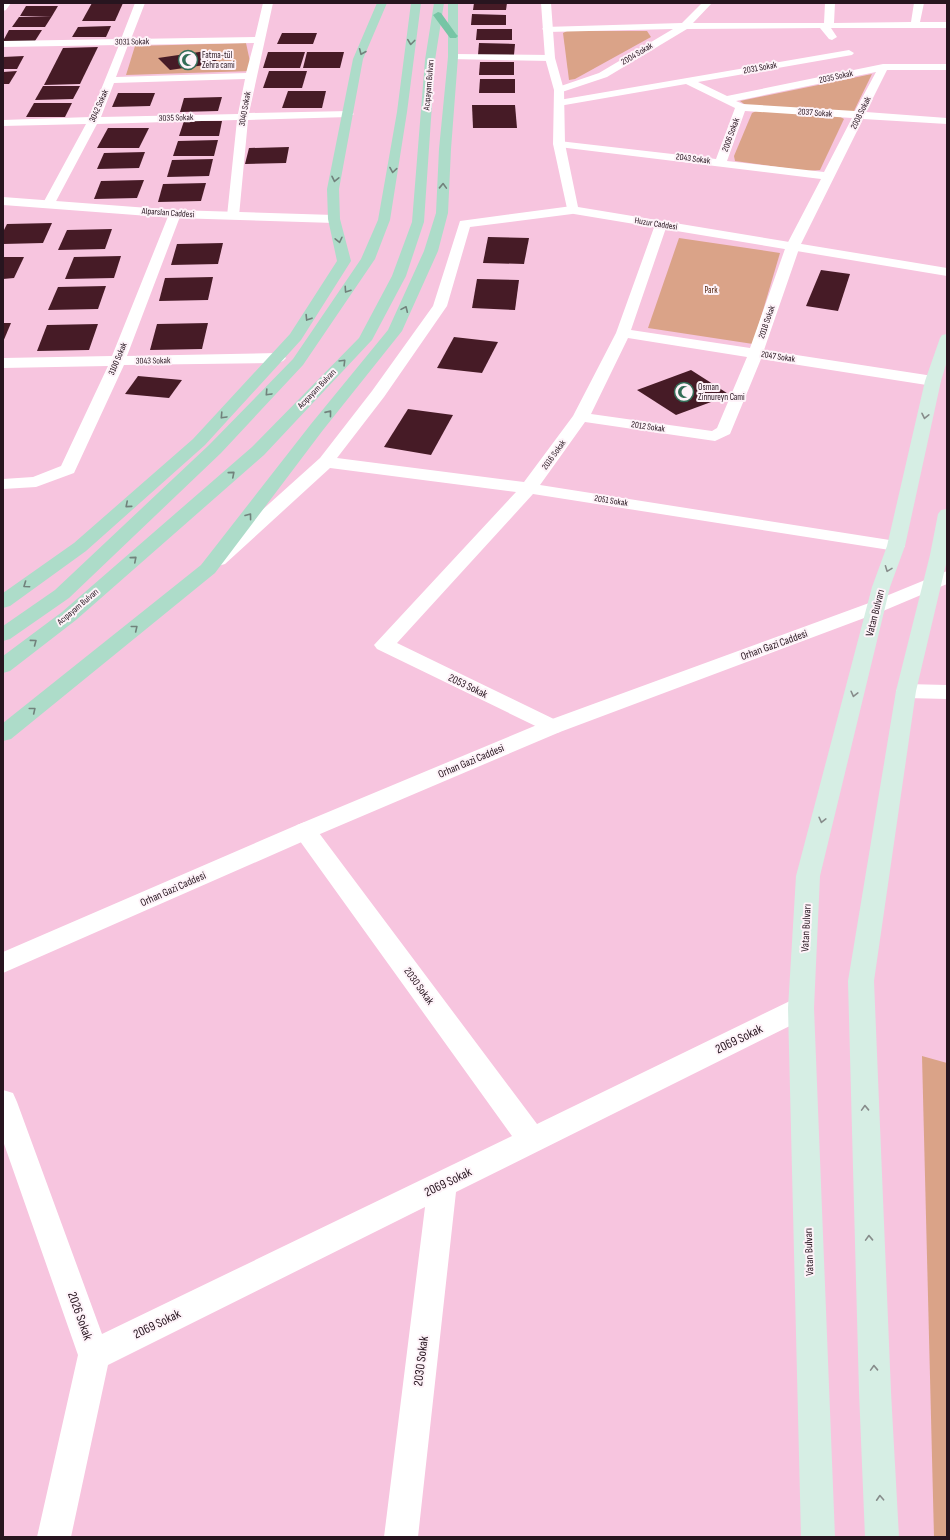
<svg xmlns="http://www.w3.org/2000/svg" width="950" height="1540" viewBox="0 0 950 1540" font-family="'Sofia Sans Condensed',sans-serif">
  <rect width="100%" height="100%" fill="#f7c5df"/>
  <g fill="#daa388">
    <path d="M 567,31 L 647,31 L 651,37 L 575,79 L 569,80 L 563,33 Z"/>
    <path d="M 246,43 L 252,71 L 126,75 L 135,46 Z"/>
    <path d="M 872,74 L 854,111 L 848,112 L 747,106 L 740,101 Z"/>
    <path d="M 756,111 L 839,116 L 844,119 L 820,170 L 806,171 L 735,161 L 734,156 L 752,113 Z"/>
    <path d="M 679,238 L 780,253 L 753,344 L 648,328 Z"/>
    <path d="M 922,1056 L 947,1063 L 947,1537 L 934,1537 Z"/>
  </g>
  <g fill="#461b26">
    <path d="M 92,3 L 123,3 L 115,21 L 82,21 Z"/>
    <path d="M 474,3 L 507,3 L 506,10 L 473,10 Z"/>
    <path d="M 26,6 L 58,6 L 52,16 L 20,16 Z"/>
    <path d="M 472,14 L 506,15 L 506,25 L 471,25 Z"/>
    <path d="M 52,16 L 45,27 L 12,27 L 19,17 Z"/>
    <path d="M 111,26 L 106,37 L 72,37 L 78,27 Z"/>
    <path d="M 477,29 L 512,29 L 512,40 L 476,40 Z"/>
    <path d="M 9,30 L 42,30 L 35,41 L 3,41 Z"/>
    <path d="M 282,33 L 317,33 L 313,44 L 277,44 Z"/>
    <path d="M 479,43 L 515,44 L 514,55 L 478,55 Z"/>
    <path d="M 98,47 L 80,84 L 44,85 L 63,48 Z"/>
    <path d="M 206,51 L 219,63 L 170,70 L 158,58 Z"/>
    <path d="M 268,52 L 305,52 L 300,68 L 263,68 Z"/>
    <path d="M 307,52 L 344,52 L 340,68 L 303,68 Z"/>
    <path d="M 24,56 L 17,69 L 3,69 L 3,57 Z"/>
    <path d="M 480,62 L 514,62 L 514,75 L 479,75 Z"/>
    <path d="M 17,71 L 9,84 L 3,84 L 3,72 Z"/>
    <path d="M 269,71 L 307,71 L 302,88 L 263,88 Z"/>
    <path d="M 480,79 L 515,79 L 515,93 L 479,93 Z"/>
    <path d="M 43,86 L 80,86 L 73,99 L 35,100 Z"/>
    <path d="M 288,91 L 326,91 L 322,108 L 282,108 Z"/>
    <path d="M 118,93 L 155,93 L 150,106 L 112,107 Z"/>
    <path d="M 222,97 L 218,111 L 180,112 L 184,98 Z"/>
    <path d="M 34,103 L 72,103 L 65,117 L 26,117 Z"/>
    <path d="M 472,105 L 515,105 L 517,128 L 473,128 Z"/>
    <path d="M 184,121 L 222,121 L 219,136 L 179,136 Z"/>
    <path d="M 108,128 L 149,128 L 139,148 L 97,148 Z"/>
    <path d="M 218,140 L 214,156 L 173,156 L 178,141 Z"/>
    <path d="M 289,147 L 286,163 L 245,164 L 249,148 Z"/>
    <path d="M 145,152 L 139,168 L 97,169 L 104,153 Z"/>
    <path d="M 213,159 L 209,176 L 167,177 L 172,160 Z"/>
    <path d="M 144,180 L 137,198 L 94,199 L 101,181 Z"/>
    <path d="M 206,183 L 201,201 L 158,202 L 163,184 Z"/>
    <path d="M 52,223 L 43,243 L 3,244 L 3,232 L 7,224 Z"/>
    <path d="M 112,229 L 105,249 L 58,250 L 67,230 Z"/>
    <path d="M 488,237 L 529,238 L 524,264 L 483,263 Z"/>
    <path d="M 223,243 L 218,264 L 171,265 L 177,244 Z"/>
    <path d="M 121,256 L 114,278 L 65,279 L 74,257 Z"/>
    <path d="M 3,257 L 24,257 L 14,278 L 3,279 Z"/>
    <path d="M 821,270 L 850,274 L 838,311 L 806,306 Z"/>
    <path d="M 213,277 L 208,300 L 159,301 L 165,278 Z"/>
    <path d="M 477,279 L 519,280 L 515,310 L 472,308 Z"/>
    <path d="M 106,286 L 98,309 L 48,310 L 58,287 Z"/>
    <path d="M 3,323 L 11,323 L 3,342 Z"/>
    <path d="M 208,323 L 202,349 L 150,350 L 157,324 Z"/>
    <path d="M 98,324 L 89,350 L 37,351 L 47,325 Z"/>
    <path d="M 454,337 L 498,342 L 482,373 L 437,368 Z"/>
    <path d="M 691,370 L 730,395 L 676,415 L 637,390 Z"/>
    <path d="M 138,376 L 182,380 L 169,398 L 125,394 Z"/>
    <path d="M 408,409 L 453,415 L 431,455 L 384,447 Z"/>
  </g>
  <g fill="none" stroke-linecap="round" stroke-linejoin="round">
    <g fill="#fff" fill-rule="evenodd">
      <path d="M 3,3 L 11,3 L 6,10 L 3,11 Z"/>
      <path d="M 135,3 L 145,3 L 131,39 L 255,37 L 263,3 L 273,3 L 249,113 L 349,111 L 354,114 L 349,117 L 248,120 L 239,216 L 237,219 L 229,219 L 227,216 L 237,120 L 97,124 L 54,205 L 52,208 L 44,208 L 42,205 L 86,124 L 3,126 L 3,120 L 90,117 L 119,45 L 3,47 L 3,41 L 121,39 ZM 254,43 L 246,73 L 116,77 L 128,45 ZM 245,79 L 238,114 L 101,117 L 114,83 Z"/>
      <path d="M 702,3 L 712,3 L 693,23 L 824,23 L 825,3 L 835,3 L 834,23 L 911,22 L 914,3 L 924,3 L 920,22 L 947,22 L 947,28 L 831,28 L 837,37 L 832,40 L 829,39 L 820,28 L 687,29 L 607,77 L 559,93 L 554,90 L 555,88 L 599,73 L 673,29 L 547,32 L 542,29 L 544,27 L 682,23 Z"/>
      <path d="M 849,50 L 854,53 L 852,55 L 698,82 L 727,96 L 883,64 L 947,64 L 947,70 L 887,70 L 866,112 L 947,118 L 947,124 L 863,119 L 800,246 L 764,350 L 933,376 L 938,378 L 941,381 L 938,384 L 933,386 L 761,359 L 730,434 L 715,441 L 585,422 L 540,485 L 896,541 L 902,542 L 905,546 L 902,550 L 896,551 L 533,494 L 397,643 L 560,722 L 563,727 L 560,732 L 552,734 L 377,649 L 374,645 L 516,492 L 330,468 L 225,564 L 218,566 L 211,564 L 209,560 L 211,556 L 320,458 L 372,391 L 433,306 L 460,221 L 572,206 L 578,210 L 572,214 L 470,227 L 447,306 L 384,397 L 337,458 L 524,482 L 573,416 L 616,333 L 656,222 L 666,222 L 667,225 L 631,330 L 750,348 L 786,246 L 821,179 L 559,147 L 553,144 L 559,141 L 716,159 L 735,108 L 686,84 L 559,106 L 554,103 L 559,100 ZM 876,72 L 855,111 L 743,104 L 736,101 ZM 745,111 L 852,118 L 824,172 L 727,161 ZM 628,338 L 747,357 L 717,428 L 712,431 L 591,414 Z"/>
      <path d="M 453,54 L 550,55 L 555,58 L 550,61 L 449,59 L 448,57 L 449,55 Z"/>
      <path d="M 175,210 L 181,214 L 127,356 L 278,353 L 283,355 L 286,358 L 283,361 L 278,363 L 124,365 L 74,473 L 36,487 L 3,489 L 3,479 L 33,477 L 61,466 L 108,366 L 3,368 L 3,358 L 112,356 L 169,214 Z"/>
      <path d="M 906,684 L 947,685 L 947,699 L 906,698 L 899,696 L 896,691 L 899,686 Z"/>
      <path d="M 305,822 L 313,825 L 537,1124 L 792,1000 L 801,997 L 810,1000 L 814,1008 L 810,1016 L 456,1192 L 418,1537 L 384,1537 L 425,1207 L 108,1365 L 71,1537 L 37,1537 L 78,1355 L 3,1141 L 3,1090 L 13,1093 L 17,1102 L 102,1334 L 512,1136 L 297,837 L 293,831 L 297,825 Z"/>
    </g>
    <g fill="#fff" fill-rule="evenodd">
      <path d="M 541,3 L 551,3 L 555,58 L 564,90 L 565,144 L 578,207 L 947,268 L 947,276 L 568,213 L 553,144 L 554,90 L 545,58 Z"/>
      <path d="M 3,197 L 175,210 L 334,215 L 340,219 L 334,223 L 175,218 L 3,205 Z"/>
      <path d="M 947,571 L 947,584 L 883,611 L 560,732 L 313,837 L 3,973 L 3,952 L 297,825 L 544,722 L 869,603 Z"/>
    </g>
    <g fill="#d6eee4" fill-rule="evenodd">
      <path d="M 947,334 L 947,361 L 941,381 L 905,546 L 890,587 L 820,876 L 814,1008 L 835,1537 L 801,1537 L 788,1008 L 796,876 L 872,587 L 887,546 L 925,381 L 940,338 L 942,335 Z"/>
      <path d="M 947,509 L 947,560 L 916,691 L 874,981 L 891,1392 L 899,1537 L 865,1537 L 859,1392 L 848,981 L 896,691 L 930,555 L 938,514 L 941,510 Z"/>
    </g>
    <g fill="#addcc9" fill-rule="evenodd">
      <path d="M 377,3 L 387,3 L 363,59 L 339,189 L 340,219 L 351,261 L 301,340 L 205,445 L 86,551 L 10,606 L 3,608 L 3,593 L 74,543 L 193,439 L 290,334 L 337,261 L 328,219 L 327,189 L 353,59 Z"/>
      <path d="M 411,3 L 421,3 L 407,112 L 390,220 L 375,259 L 303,365 L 221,453 L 69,598 L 10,639 L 3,641 L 3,626 L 55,590 L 209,445 L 293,359 L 361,259 L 378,220 L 397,112 Z"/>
      <path d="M 434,3 L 444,3 L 435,60 L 424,222 L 406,276 L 372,340 L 264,455 L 76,620 L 10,671 L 3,673 L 3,656 L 62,612 L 252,447 L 359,338 L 392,276 L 412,222 L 425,60 Z"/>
      <path d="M 448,3 L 458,3 L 458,57 L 451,149 L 448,213 L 438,251 L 402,331 L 323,430 L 215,573 L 11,739 L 3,741 L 3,723 L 201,565 L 311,424 L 388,330 L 424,251 L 436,213 L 439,149 L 448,57 Z"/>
    </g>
    <path fill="#77c5a5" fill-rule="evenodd" d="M 438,12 L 441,13 L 456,34 L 458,36 L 456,38 L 450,38 L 433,15 Z"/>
  </g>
  <defs><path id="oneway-chevron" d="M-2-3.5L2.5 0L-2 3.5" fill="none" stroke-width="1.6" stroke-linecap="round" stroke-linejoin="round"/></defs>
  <g stroke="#71827c">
    <use href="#oneway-chevron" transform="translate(411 42) rotate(97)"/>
    <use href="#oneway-chevron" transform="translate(362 52) rotate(113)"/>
    <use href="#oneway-chevron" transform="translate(393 170) rotate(99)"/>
    <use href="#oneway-chevron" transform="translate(335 179) rotate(102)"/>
    <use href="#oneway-chevron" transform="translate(443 186) rotate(-88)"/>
    <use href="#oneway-chevron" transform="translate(339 240) rotate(77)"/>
    <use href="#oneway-chevron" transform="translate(347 290) rotate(124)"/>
    <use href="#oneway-chevron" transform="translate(405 309) rotate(-66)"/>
    <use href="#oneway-chevron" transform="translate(308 318) rotate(122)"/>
    <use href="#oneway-chevron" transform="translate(343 362) rotate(-45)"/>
    <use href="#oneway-chevron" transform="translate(268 393) rotate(133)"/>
    <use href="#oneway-chevron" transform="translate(329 413) rotate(-51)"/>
    <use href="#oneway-chevron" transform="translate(223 416) rotate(133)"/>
    <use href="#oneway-chevron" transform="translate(232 474) rotate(-41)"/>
    <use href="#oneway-chevron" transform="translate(128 505) rotate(139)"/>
    <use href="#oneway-chevron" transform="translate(249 516) rotate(-53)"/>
    <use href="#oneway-chevron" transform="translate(134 559) rotate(-41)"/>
    <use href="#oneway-chevron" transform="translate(26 585) rotate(145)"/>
    <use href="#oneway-chevron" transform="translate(135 628) rotate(-39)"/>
    <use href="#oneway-chevron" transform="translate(34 642) rotate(-37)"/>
    <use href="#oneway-chevron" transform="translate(33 710) rotate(-39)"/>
  </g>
  <g stroke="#878c8b">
    <use href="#oneway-chevron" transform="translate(925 416) rotate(102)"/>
    <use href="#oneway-chevron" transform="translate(888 569) rotate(111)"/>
    <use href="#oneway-chevron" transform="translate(854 694) rotate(104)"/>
    <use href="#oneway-chevron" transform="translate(822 820) rotate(104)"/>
    <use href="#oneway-chevron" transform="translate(865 1108) rotate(-92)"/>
    <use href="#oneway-chevron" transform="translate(869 1238) rotate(-92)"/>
    <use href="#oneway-chevron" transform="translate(874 1368) rotate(-92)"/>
    <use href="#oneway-chevron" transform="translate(880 1498) rotate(-93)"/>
  </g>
  <defs>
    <symbol id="mosque-ring" viewBox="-11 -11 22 22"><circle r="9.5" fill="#fef3f9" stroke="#336d57" stroke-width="1.5"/><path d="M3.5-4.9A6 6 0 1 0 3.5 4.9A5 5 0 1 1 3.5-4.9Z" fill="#336d57"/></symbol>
  </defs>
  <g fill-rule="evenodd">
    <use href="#mosque-ring" x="177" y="49" width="22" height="22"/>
    <use href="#mosque-ring" x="673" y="381" width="22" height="22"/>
  </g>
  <g text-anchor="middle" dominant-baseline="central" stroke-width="4" stroke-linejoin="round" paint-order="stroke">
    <g font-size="9" fill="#27151f" stroke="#fef3f9">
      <text transform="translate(132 42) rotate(-1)">3031 Sokak</text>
      <text transform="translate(637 54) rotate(-31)">2004 Sokak</text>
      <text transform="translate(760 68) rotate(-10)">2031 Sokak</text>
      <text transform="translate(836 77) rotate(-12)">2035 Sokak</text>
      <text transform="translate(429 85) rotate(-85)">Acıpayam Bulvarı</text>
      <text transform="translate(99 106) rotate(-66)">3042 Sokak</text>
      <text transform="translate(245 109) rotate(-80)">3040 Sokak</text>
      <text transform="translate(815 113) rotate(4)">2037 Sokak</text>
      <text transform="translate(861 113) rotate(-64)">2008 Sokak</text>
      <text transform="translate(176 118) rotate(-2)">3035 Sokak</text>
      <text transform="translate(731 135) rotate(-70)">2006 Sokak</text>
      <text transform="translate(693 159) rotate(7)">2043 Sokak</text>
      <text transform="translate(168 213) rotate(4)">Alparslan Caddesi</text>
      <text transform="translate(656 224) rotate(9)">Huzur Caddesi</text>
      <text transform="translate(767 322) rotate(-71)">2018 Sokak</text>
      <text transform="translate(778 357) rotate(9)">2047 Sokak</text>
      <text transform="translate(118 359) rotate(-67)">3100 Sokak</text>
      <text transform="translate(153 361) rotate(-1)">3043 Sokak</text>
      <text transform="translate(317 389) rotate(-46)">Acıpayam Bulvarı</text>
      <text transform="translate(648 427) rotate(8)">2012 Sokak</text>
      <text transform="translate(554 455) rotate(-54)">2016 Sokak</text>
      <text transform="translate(611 501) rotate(9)">2051 Sokak</text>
      <text transform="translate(78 607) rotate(-40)">Acıpayam Bulvarı</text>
    </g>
    <g font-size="9" fill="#27151f" stroke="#fef3f9" text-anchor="start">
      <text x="202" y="55">Fatma-tül<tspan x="202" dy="10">Zehra cami</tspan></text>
      <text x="698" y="387">Osman<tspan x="698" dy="10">Zinnureyn Cami</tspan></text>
    </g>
    <g font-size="9" fill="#4a1c03" stroke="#fef3f9">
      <text x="711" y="290">Park</text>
    </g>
    <g font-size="11" fill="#27151f" stroke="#fef3f9">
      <text transform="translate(875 613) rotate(-76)">Vatan Bulvarı</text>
      <text transform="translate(774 645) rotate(-20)">Orhan Gazi Caddesi</text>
      <text transform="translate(468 686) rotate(26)">2053 Sokak</text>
      <text transform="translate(471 761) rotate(-23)">Orhan Gazi Caddesi</text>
      <text transform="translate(173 889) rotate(-24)">Orhan Gazi Caddesi</text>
      <text transform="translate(806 928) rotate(-87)">Vatan Bulvarı</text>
      <text transform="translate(419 986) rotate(54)">2030 Sokak</text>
      <text transform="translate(809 1252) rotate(-92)">Vatan Bulvarı</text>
    </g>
    <g font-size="13" fill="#27151f" stroke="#fef3f9">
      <text transform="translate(739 1039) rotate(-26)">2069 Sokak</text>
      <text transform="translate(448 1182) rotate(-26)">2069 Sokak</text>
      <text transform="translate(80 1316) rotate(70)">2026 Sokak</text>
      <text transform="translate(157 1324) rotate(-26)">2069 Sokak</text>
      <text transform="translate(421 1361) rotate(-83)">2030 Sokak</text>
    </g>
  </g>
  <rect width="950" height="1540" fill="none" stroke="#27151f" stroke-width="8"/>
</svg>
